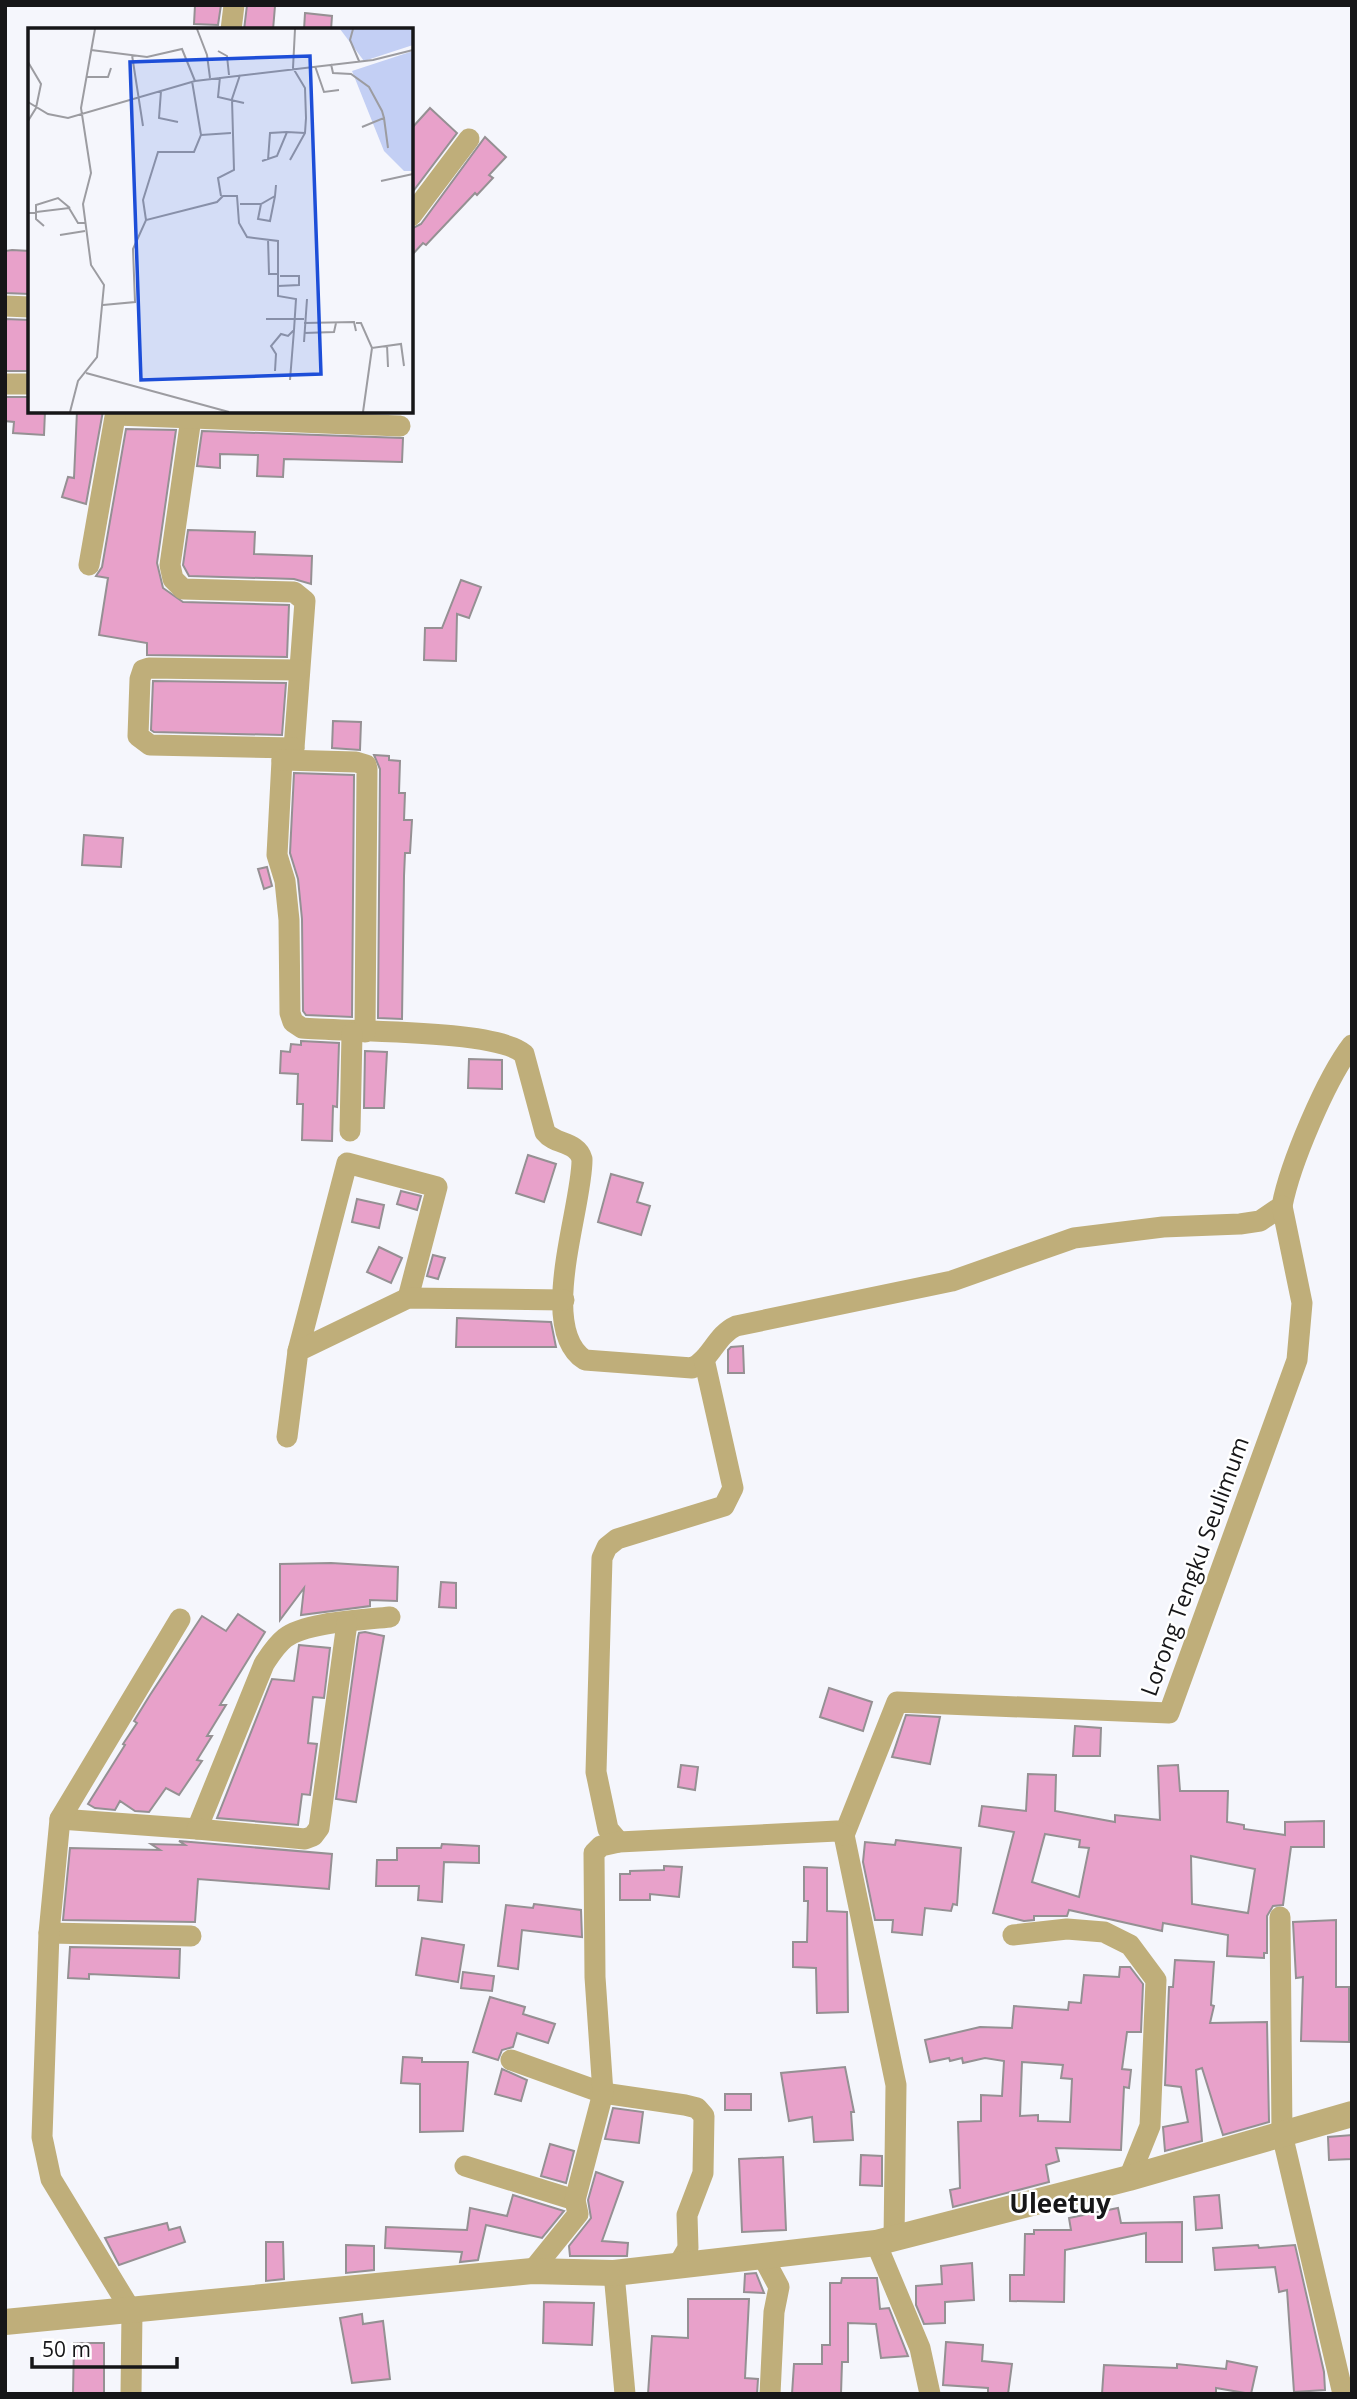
<svg xmlns="http://www.w3.org/2000/svg" width="1357" height="2399" viewBox="0 0 1357 2399" font-family="'Open Sans',sans-serif">
  <rect width="100%" height="100%" fill="#f5f6fc"/>
  <g fill="#e8a1ca" stroke="#959093" stroke-width="2" fill-rule="evenodd">
    <path d="M 195,5 L 221,5 L 218,25 L 194,24 Z"/>
    <path d="M 247,5 L 275,6 L 273,30 L 244,30 Z"/>
    <path d="M 305,13 L 332,16 L 331,30 L 304,30 Z"/>
    <path d="M 430,108 L 457,133 L 411,194 L 411,129 Z"/>
    <path d="M 485,137 L 506,157 L 489,175 L 493,178 L 477,195 L 475,193 L 426,245 L 423,243 L 411,256 L 411,229 L 421,224 Z"/>
    <path d="M 12,250 L 30,251 L 30,294 L 5,293 L 5,251 Z"/>
    <path d="M 5,319 L 30,320 L 30,371 L 5,371 Z"/>
    <path d="M 5,397 L 30,397 L 30,411 L 45,411 L 44,435 L 13,433 L 14,422 L 5,421 Z"/>
    <path d="M 77,411 L 103,411 L 86,504 L 62,497 L 68,477 L 74,478 Z"/>
    <path d="M 126,429 L 176,430 L 157,563 L 163,588 L 183,602 L 289,605 L 287,657 L 147,655 L 147,643 L 99,635 L 108,578 L 96,576 L 102,567 Z"/>
    <path d="M 202,431 L 403,438 L 402,462 L 284,459 L 283,477 L 257,476 L 258,455 L 220,454 L 220,468 L 197,466 Z"/>
    <path d="M 188,530 L 255,532 L 254,554 L 312,556 L 311,584 L 294,579 L 189,576 L 183,565 Z"/>
    <path d="M 461,580 L 481,587 L 469,618 L 457,614 L 456,661 L 424,660 L 425,628 L 442,628 Z"/>
    <path d="M 153,681 L 286,683 L 282,735 L 154,732 L 151,730 Z"/>
    <path d="M 333,721 L 361,722 L 360,750 L 332,748 Z"/>
    <path d="M 374,755 L 389,756 L 389,760 L 400,761 L 399,793 L 405,793 L 404,820 L 412,820 L 410,853 L 405,853 L 404,876 L 402,1019 L 378,1018 L 380,769 Z"/>
    <path d="M 294,773 L 354,775 L 352,1017 L 306,1015 L 303,1011 L 302,919 L 298,879 L 290,853 Z"/>
    <path d="M 84,835 L 123,838 L 121,867 L 82,865 Z"/>
    <path d="M 267,867 L 272,886 L 264,889 L 258,869 Z"/>
    <path d="M 301,1041 L 339,1043 L 337,1107 L 333,1106 L 332,1141 L 302,1140 L 303,1104 L 297,1104 L 298,1074 L 280,1073 L 281,1051 L 290,1052 L 291,1044 L 301,1045 Z"/>
    <path d="M 365,1051 L 387,1052 L 384,1108 L 364,1108 Z"/>
    <path d="M 469,1059 L 502,1060 L 502,1089 L 468,1088 Z"/>
    <path d="M 528,1155 L 556,1164 L 544,1202 L 516,1193 Z"/>
    <path d="M 611,1174 L 643,1183 L 637,1202 L 650,1206 L 641,1235 L 598,1222 Z"/>
    <path d="M 401,1191 L 421,1196 L 417,1210 L 397,1204 Z"/>
    <path d="M 357,1199 L 384,1205 L 379,1228 L 352,1222 Z"/>
    <path d="M 379,1247 L 402,1258 L 391,1283 L 367,1272 Z"/>
    <path d="M 433,1255 L 445,1258 L 438,1279 L 427,1276 Z"/>
    <path d="M 457,1318 L 551,1322 L 556,1347 L 456,1347 Z"/>
    <path d="M 743,1346 L 744,1373 L 728,1373 L 728,1350 L 731,1347 Z"/>
    <path d="M 331,1563 L 398,1567 L 397,1601 L 370,1600 L 370,1606 L 301,1615 L 304,1588 L 280,1620 L 280,1564 Z"/>
    <path d="M 441,1582 L 456,1583 L 456,1608 L 439,1607 Z"/>
    <path d="M 238,1614 L 265,1632 L 220,1705 L 226,1705 L 207,1736 L 212,1736 L 197,1760 L 202,1761 L 179,1795 L 166,1788 L 149,1812 L 135,1811 L 120,1801 L 115,1810 L 95,1808 L 88,1804 L 125,1745 L 123,1744 L 137,1723 L 134,1721 L 150,1695 L 202,1616 L 226,1631 Z"/>
    <path d="M 365,1632 L 384,1636 L 356,1802 L 336,1799 L 358,1637 L 359,1633 Z"/>
    <path d="M 299,1645 L 330,1648 L 324,1698 L 313,1697 L 308,1743 L 317,1744 L 310,1795 L 302,1794 L 298,1825 L 217,1818 L 272,1679 L 294,1681 Z"/>
    <path d="M 829,1688 L 872,1702 L 863,1731 L 820,1717 Z"/>
    <path d="M 906,1715 L 940,1717 L 930,1764 L 892,1757 Z"/>
    <path d="M 1075,1726 L 1101,1728 L 1100,1756 L 1073,1756 Z"/>
    <path d="M 681,1765 L 698,1767 L 695,1790 L 678,1787 Z"/>
    <path d="M 1178,1765 L 1180,1791 L 1228,1791 L 1227,1822 L 1244,1825 L 1244,1829 L 1285,1835 L 1285,1822 L 1324,1821 L 1324,1847 L 1291,1847 L 1283,1905 L 1273,1906 L 1267,1916 L 1267,1953 L 1264,1953 L 1264,1958 L 1227,1956 L 1228,1935 L 1163,1923 L 1162,1931 L 1069,1910 L 1067,1916 L 1034,1916 L 1034,1920 L 1024,1921 L 993,1913 L 1014,1832 L 979,1826 L 982,1806 L 1026,1811 L 1028,1774 L 1056,1775 L 1055,1811 L 1115,1822 L 1115,1815 L 1160,1820 L 1158,1766 ZM 1045,1834 L 1080,1840 L 1079,1847 L 1089,1848 L 1079,1897 L 1032,1882 ZM 1191,1856 L 1255,1869 L 1248,1913 L 1192,1904 Z"/>
    <path d="M 896,1840 L 961,1848 L 957,1905 L 953,1904 L 951,1911 L 925,1908 L 922,1935 L 892,1932 L 893,1920 L 875,1920 L 863,1862 L 865,1842 L 895,1845 Z"/>
    <path d="M 179,1841 L 332,1854 L 329,1889 L 198,1879 L 195,1922 L 63,1920 L 70,1848 L 160,1850 L 151,1844 L 185,1845 Z"/>
    <path d="M 442,1844 L 479,1846 L 479,1863 L 444,1862 L 442,1902 L 418,1900 L 419,1886 L 376,1886 L 377,1860 L 397,1860 L 397,1848 L 441,1848 Z"/>
    <path d="M 664,1866 L 682,1867 L 679,1897 L 650,1894 L 650,1900 L 620,1900 L 620,1874 L 630,1874 L 630,1871 L 664,1870 Z"/>
    <path d="M 804,1867 L 827,1868 L 827,1911 L 847,1912 L 848,2012 L 817,2013 L 816,1968 L 793,1967 L 793,1942 L 807,1942 L 808,1901 L 804,1901 Z"/>
    <path d="M 534,1904 L 581,1910 L 582,1937 L 522,1930 L 518,1969 L 498,1966 L 506,1905 L 533,1908 Z"/>
    <path d="M 1336,1920 L 1336,1987 L 1349,1987 L 1349,2042 L 1301,2041 L 1303,1977 L 1296,1978 L 1293,1922 Z"/>
    <path d="M 422,1938 L 464,1945 L 458,1982 L 416,1975 Z"/>
    <path d="M 70,1947 L 180,1949 L 179,1978 L 89,1974 L 89,1979 L 68,1978 Z"/>
    <path d="M 1175,1960 L 1214,1962 L 1211,2005 L 1214,2006 L 1210,2023 L 1267,2022 L 1269,2122 L 1223,2135 L 1202,2068 L 1196,2070 L 1202,2141 L 1165,2151 L 1163,2127 L 1188,2122 L 1181,2087 L 1165,2085 L 1169,1987 L 1173,1987 Z"/>
    <path d="M 1120,1967 L 1130,1967 L 1143,1984 L 1141,2032 L 1127,2032 L 1122,2069 L 1131,2070 L 1129,2088 L 1124,2087 L 1121,2150 L 1056,2148 L 1059,2161 L 1046,2165 L 1049,2182 L 953,2207 L 950,2190 L 960,2188 L 958,2122 L 981,2121 L 981,2095 L 1002,2096 L 1004,2061 L 985,2058 L 963,2063 L 962,2058 L 950,2061 L 949,2058 L 930,2062 L 925,2040 L 980,2027 L 1012,2028 L 1014,2006 L 1068,2010 L 1069,2002 L 1081,2003 L 1084,1975 L 1119,1977 ZM 1022,2062 L 1063,2065 L 1061,2078 L 1072,2079 L 1070,2122 L 1038,2121 L 1038,2115 L 1020,2116 Z"/>
    <path d="M 463,1972 L 494,1976 L 492,1991 L 461,1988 Z"/>
    <path d="M 490,1997 L 525,2007 L 523,2014 L 555,2024 L 548,2043 L 517,2033 L 513,2047 L 502,2050 L 498,2060 L 473,2052 Z"/>
    <path d="M 403,2057 L 422,2058 L 422,2062 L 468,2062 L 463,2131 L 420,2132 L 420,2084 L 401,2083 Z"/>
    <path d="M 845,2067 L 854,2112 L 851,2112 L 853,2140 L 814,2142 L 812,2117 L 789,2121 L 781,2073 Z"/>
    <path d="M 502,2069 L 527,2080 L 521,2101 L 495,2094 Z"/>
    <rect x="725" y="2094" width="26" height="16"/>
    <path d="M 613,2108 L 643,2112 L 639,2143 L 605,2139 Z"/>
    <path d="M 1352,2135 L 1352,2159 L 1329,2160 L 1328,2137 Z"/>
    <path d="M 550,2144 L 574,2151 L 566,2183 L 541,2176 Z"/>
    <path d="M 861,2155 L 882,2156 L 882,2186 L 860,2185 Z"/>
    <path d="M 783,2157 L 786,2230 L 742,2232 L 739,2159 Z"/>
    <path d="M 596,2172 L 623,2182 L 602,2241 L 628,2243 L 627,2256 L 570,2256 L 569,2246 L 591,2218 L 588,2200 Z"/>
    <path d="M 513,2195 L 564,2211 L 542,2238 L 486,2225 L 478,2260 L 460,2262 L 462,2252 L 385,2248 L 386,2227 L 467,2230 L 470,2208 L 507,2216 Z"/>
    <path d="M 1219,2195 L 1222,2228 L 1196,2230 L 1194,2197 Z"/>
    <path d="M 1118,2208 L 1121,2223 L 1182,2222 L 1182,2262 L 1146,2262 L 1146,2233 L 1065,2250 L 1064,2302 L 1010,2301 L 1010,2275 L 1024,2275 L 1025,2234 L 1034,2234 L 1034,2230 L 1071,2230 L 1069,2218 Z"/>
    <path d="M 167,2223 L 169,2230 L 180,2227 L 185,2242 L 119,2265 L 105,2238 Z"/>
    <path d="M 266,2242 L 283,2242 L 284,2279 L 266,2281 Z"/>
    <path d="M 346,2245 L 374,2246 L 374,2270 L 346,2273 Z"/>
    <path d="M 1258,2245 L 1259,2248 L 1295,2245 L 1324,2372 L 1325,2390 L 1294,2392 L 1287,2290 L 1279,2292 L 1275,2267 L 1215,2270 L 1213,2248 Z"/>
    <path d="M 972,2263 L 974,2300 L 945,2302 L 945,2323 L 924,2324 L 916,2305 L 916,2286 L 942,2284 L 941,2266 Z"/>
    <path d="M 756,2273 L 764,2293 L 744,2292 L 745,2274 Z"/>
    <path d="M 842,2278 L 877,2278 L 880,2309 L 889,2308 L 908,2356 L 881,2358 L 876,2324 L 848,2323 L 848,2362 L 842,2362 L 841,2394 L 792,2394 L 794,2364 L 822,2364 L 822,2345 L 830,2345 L 830,2283 L 841,2283 Z"/>
    <path d="M 688,2299 L 749,2299 L 745,2378 L 758,2379 L 757,2394 L 648,2394 L 652,2336 L 688,2338 Z"/>
    <path d="M 544,2302 L 594,2303 L 592,2345 L 543,2343 Z"/>
    <path d="M 362,2314 L 363,2324 L 383,2321 L 390,2379 L 352,2383 L 340,2318 Z"/>
    <path d="M 946,2342 L 983,2345 L 982,2361 L 1012,2364 L 1008,2394 L 988,2394 L 988,2388 L 943,2385 Z"/>
    <path d="M 74,2343 L 104,2343 L 104,2394 L 73,2394 Z"/>
    <path d="M 1227,2361 L 1257,2367 L 1251,2394 L 1216,2388 L 1216,2394 L 1102,2394 L 1104,2365 L 1177,2368 L 1177,2364 L 1226,2369 Z"/>
  </g>
  <g fill="none" stroke-linecap="round" stroke-linejoin="round">
    <g stroke="#bfae7a" stroke-width="21">
      <path d="M 231,30 L 234,5"/>
      <path d="M 411,216 L 469,139"/>
      <path d="M 5,306 L 30,307"/>
      <path d="M 5,384 L 30,384"/>
      <path d="M 192,411 L 170,565 L 173,579 L 183,589 L 294,592 L 305,601 L 294,748 L 282,760 L 277,855 L 285,881 L 289,920 L 290,1013 L 293,1022 L 302,1028 C 344,1032 497,1029 524,1054 L 545,1132 C 555,1145 577,1141 582,1159 C 583,1205 536,1329 585,1360 L 692,1368 C 712,1358 716,1335 736,1326 L 952,1281 L 1074,1238 L 1163,1227 L 1240,1224 L 1260,1221 L 1282,1206 C 1290,1164 1326,1079 1352,1045"/>
      <path d="M 116,415 L 400,426"/>
      <path d="M 89,565 L 116,411"/>
      <path d="M 294,748 L 150,745 L 138,736 L 140,679 L 143,670 L 149,668 L 299,670"/>
      <path d="M 282,760 L 356,762 L 366,765 L 367,769 L 365,1032"/>
      <path d="M 350,1131 L 352,1033"/>
      <path d="M 298,1351 L 347,1163 L 437,1187 L 408,1298"/>
      <path d="M 287,1437 L 298,1351 L 408,1298 L 564,1300"/>
      <path d="M 60,1819 L 197,1829 L 264,1664 C 270,1655 276,1645 285,1638 C 305,1622 363,1620 390,1617"/>
      <path d="M 197,1829 L 305,1839 L 313,1836 L 319,1828 L 347,1623"/>
      <path d="M 619,1842 L 608,1829 L 596,1772 L 602,1558 L 607,1547 L 617,1539 L 724,1506 L 733,1488 L 704,1359"/>
      <path d="M 1280,1917 L 1282,2134 L 1343,2394"/>
      <path d="M 49,1933 L 191,1936"/>
      <path d="M 1013,1935 L 1067,1929 L 1104,1932 L 1130,1945 L 1156,1980 L 1150,2126 L 1129,2178"/>
      <path d="M 511,2060 L 603,2093 L 685,2105 L 697,2108 L 704,2116 L 703,2173 L 687,2215 L 688,2248 L 677,2267"/>
      <path d="M 465,2166 L 575,2200"/>
      <path d="M 894,2239 L 896,2085 L 844,1835 L 897,1702 L 1169,1713 L 1297,1360 L 1302,1303 L 1282,1206"/>
      <path d="M 876,2243 L 920,2348 L 930,2394"/>
      <path d="M 763,2257 L 779,2287 L 774,2312 L 770,2394"/>
      <path d="M 532,2271 L 578,2214 L 575,2200 L 603,2093 L 595,1977 L 594,1853 L 601,1846 L 619,1842 L 837,1831 L 844,1835"/>
      <path d="M 614,2273 L 625,2394"/>
      <path d="M 131,2394 L 132,2312 L 51,2179 L 42,2137 L 49,1933 L 60,1819 L 180,1619"/>
    </g>
    <path stroke="#bfae7a" stroke-width="26" d="M 5,2322 L 532,2271 L 614,2273 L 876,2243 L 1129,2178 L 1352,2114"/>
  </g>
  <g text-anchor="middle" dominant-baseline="central" stroke-width="5" stroke-linejoin="round" paint-order="stroke">
    <g font-size="23" fill="#161618" stroke="#fff">
      <text transform="translate(1194 1566) rotate(-70)">Lorong Tengku Seulimum</text>
    </g>
    <g font-size="26" font-weight="bold" fill="#161618" stroke="#fff">
      <text x="1060" y="2203">Uleetuy</text>
    </g>
  </g>
  <g transform="translate(28 28)">
    <rect width="385" height="385" fill="#f5f6fc"/>
    <path d="M 312,1 L 385,1 L 385,17 L 336,33 ZM 385,23 L 385,143 L 376,143 L 356,123 L 324,43 Z" fill="#c3cff4"/>
    <path fill="none" stroke="#9c9ca1" stroke-width="2" d="M 169,1 L 179,27 L 182,50M 325,1 L 322,12 L 331,33M 63,22 L 119,29 L 154,21 L 167,53M 190,23 L 199,28 L 201,47M 104,27 L 115,98M 0,34 L 13,56 L 8,80 L 0,93M 303,36 L 305,45 L 323,46 L 341,59 L 354,83 L 356,90 L 334,99M 287,38 L 296,64 L 311,62M 58,49 L 80,49 L 83,40M 192,49 L 190,69 L 216,75M 133,63 L 131,90 L 150,94M 0,74 L 20,86 L 40,90 L 167,53 L 345,32 L 385,22M 356,90 L 360,120M 173,107 L 203,105M 240,132 L 242,105 L 259,104M 262,132 L 277,105 L 278,90 L 277,60 L 265,40 L 267,1M 234,133 L 249,128 L 259,104 L 277,105M 353,153 L 385,146M 193,168 L 190,150 L 206,142 L 204,71 L 212,47M 212,176 L 233,176 L 247,168 L 248,157M 233,176 L 230,191 L 242,193 L 247,168M 0,185 L 41,180 L 50,195 L 57,195M 118,192 L 115,172 L 130,124 L 166,124 L 173,107 L 164,53M 16,198 L 8,191 L 8,177 L 30,170 L 42,180M 32,207 L 57,203M 240,211 L 241,246 L 251,246M 250,258 L 271,257 L 271,248 L 252,248M 75,277 L 107,274 L 105,221 L 118,192 L 189,174 L 195,168 L 209,168 L 211,195 L 219,209 L 250,213 L 250,268 L 268,271 L 266,302 L 260,308 L 253,306 L 243,318 L 248,326 L 247,343M 238,291 L 276,291M 276,295 L 326,294 L 328,303M 328,295 L 333,295 L 344,320 L 373,316 L 376,338M 276,305 L 306,304 L 308,295M 276,314 L 279,271M 359,317 L 360,339M 58,345 L 201,384M 262,352 L 266,302M 42,384 L 50,353 L 69,329 L 76,257 L 63,237 L 55,176 L 63,145 L 53,80 L 67,1M 335,384 L 344,320"/>
    <path fill="#1d4ed8" fill-opacity="0.15" stroke="#1d4ed8" stroke-width="3.5" d="M 282,28 L 293,346 L 113,352 L 102,34 Z"/>
    <rect width="385" height="385" fill="none" stroke="#161618" stroke-width="3.5"/>
  </g>
  <rect width="1357" height="2399" fill="none" stroke="#161618" stroke-width="14"/>
  <path d="M32 2357v10h145v-10" fill="none" stroke="#161618" stroke-width="3.5"/>
  <text x="42" y="2357" font-size="21" fill="#161618" stroke="#ffffff" stroke-width="5" paint-order="stroke">50 m</text>
</svg>
